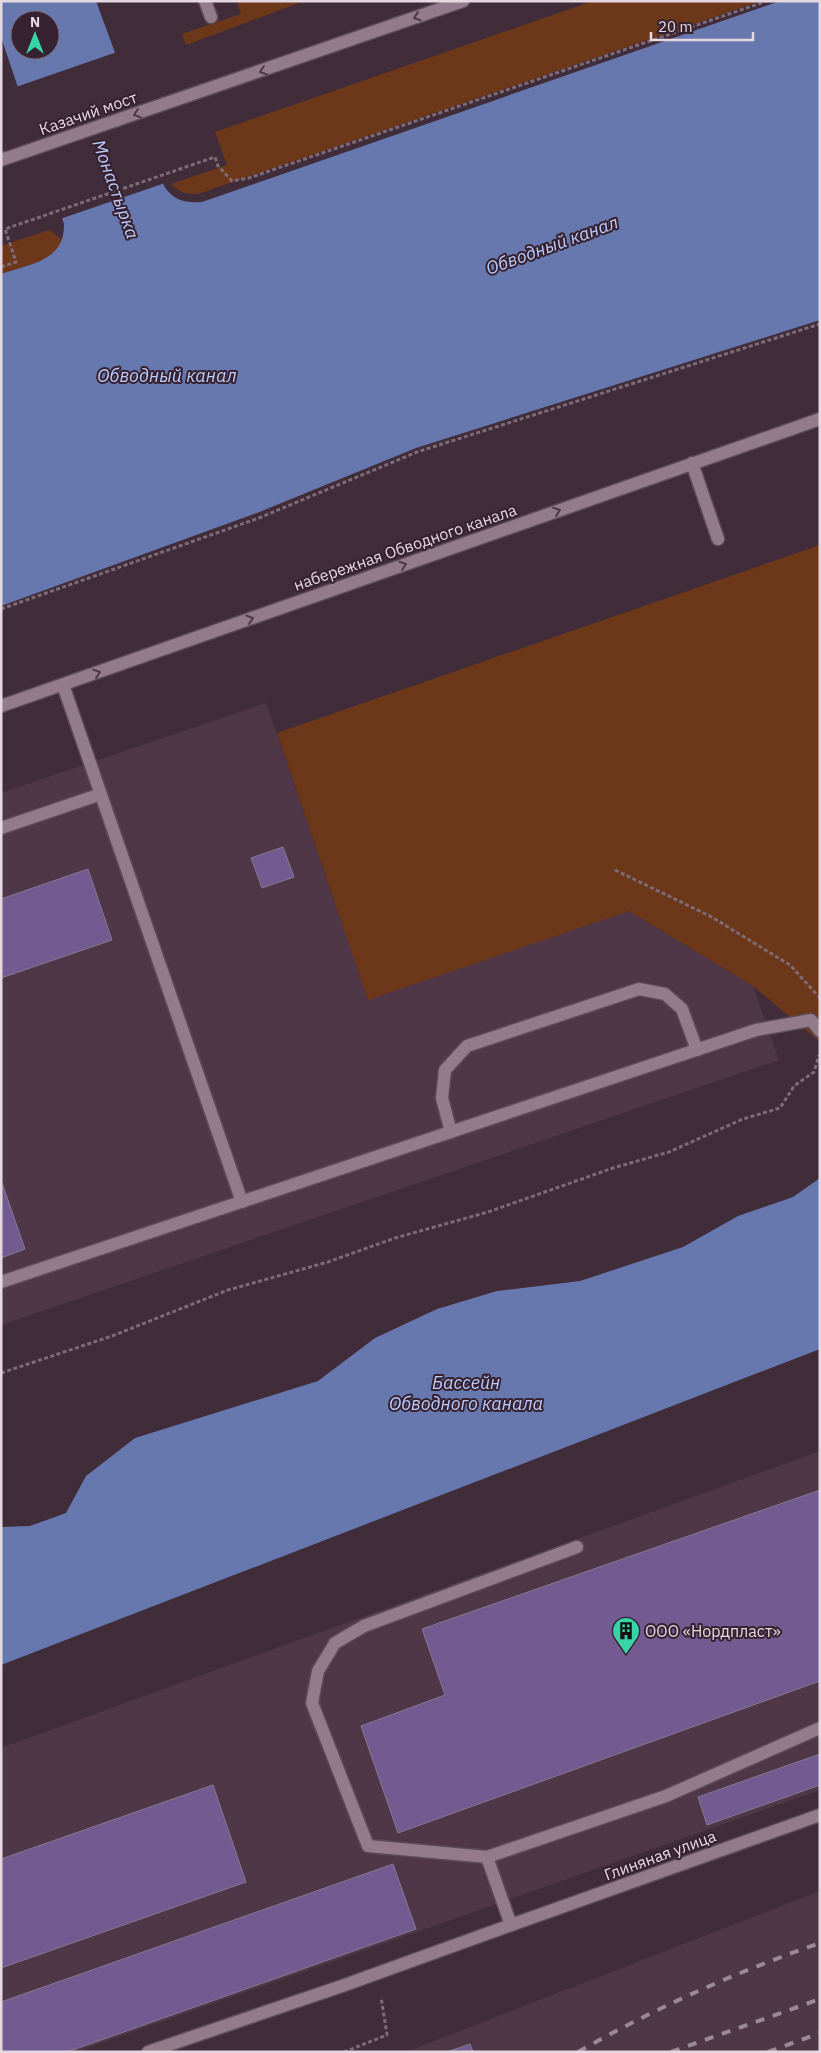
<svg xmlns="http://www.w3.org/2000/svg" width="821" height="2053" viewBox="0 0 821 2053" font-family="'IBM Plex Sans',sans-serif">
  <rect width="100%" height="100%" fill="#412c3a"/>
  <g fill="#503748">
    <path d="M 266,703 L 368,999 L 629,911 L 753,986 L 779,1060 L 1,1325 L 1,793 Z"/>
    <path d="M 820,1451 L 820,1790 L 76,2052 L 1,2052 L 1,1748 Z"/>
    <path d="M 820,1891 L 820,2052 L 406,2052 Z"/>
  </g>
  <g fill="#6d381a">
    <path d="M 237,1 L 304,1 L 186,45 L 182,34 L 241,14 Z"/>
    <path d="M 593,1 L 761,1 L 198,194 C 186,194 180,193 171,184 L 227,165 L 215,132 Z"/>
    <path d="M 49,230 L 63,240 C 52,263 24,266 1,274 L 1,246 Z"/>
    <path d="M 820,545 L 820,1042 L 753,986 L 629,911 L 368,1000 L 277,733 Z"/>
  </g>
  <g fill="#6778af" fill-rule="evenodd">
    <path d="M 1,1 L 96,1 L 164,186 C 174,201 185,203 202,202 L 780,1 L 820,1 L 820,320 L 416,448 L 257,513 L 1,606 L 1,274 C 30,264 65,261 64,224 L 1,37 ZM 20,20 L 50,20 L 50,50 L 20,50 Z"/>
    <path d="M 820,1178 L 820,1349 L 1,1665 L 1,1527 L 30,1526 L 66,1513 L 86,1476 L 135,1438 L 318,1381 L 375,1338 L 437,1309 L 497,1291 L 580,1281 L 683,1247 L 738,1216 L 793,1197 Z"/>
  </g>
  <path fill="#412c3a" d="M 117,52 L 165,183 L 60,219 L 16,87 Z"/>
  <g fill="#735a90" stroke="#847a92">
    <path d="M 283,847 L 294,877 L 262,888 L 251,858 Z"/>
    <path d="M 88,869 L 112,940 L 1,978 L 1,899 Z"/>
    <path d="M 1,1180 L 25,1249 L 1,1258 Z"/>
    <path d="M 820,1490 L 820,1681 L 398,1833 L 361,1726 L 445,1695 L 422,1629 Z"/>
    <path d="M 820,1754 L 820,1785 L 707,1825 L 698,1797 Z"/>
    <path d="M 213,1785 L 246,1882 L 1,1968 L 1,1859 Z"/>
    <path d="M 393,1864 L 416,1929 L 67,2052 L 1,2052 L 1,2002 Z"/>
    <path d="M 470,2044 L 473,2052 L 447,2052 Z"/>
  </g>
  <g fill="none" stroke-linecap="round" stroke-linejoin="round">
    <defs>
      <g id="service">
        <path d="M 205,1 L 211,17"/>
        <path d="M 692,463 L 718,539"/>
        <path d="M 63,685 L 242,1202"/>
        <path d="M 1,828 L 101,794"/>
        <path d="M 451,1132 L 442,1098 L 445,1070 L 467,1046 L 639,989 L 665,994 L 682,1009 L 697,1050"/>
        <path d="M 1,1282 L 756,1030 L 811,1020 L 820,1031"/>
        <path d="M 577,1547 L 364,1626 L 335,1643 L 318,1671 L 312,1703 L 368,1846 L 487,1857 L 666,1796 L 820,1728"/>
        <path d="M 148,2052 L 342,1986 L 511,1925 L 487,1857"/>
      </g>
      <path id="minor" d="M 511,1925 L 820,1815"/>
      <g id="secondary">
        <path d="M 1,160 L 463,1"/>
        <path d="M 1,706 L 820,419"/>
      </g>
    </defs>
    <use href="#service" stroke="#5c4b56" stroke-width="15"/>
    <use href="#minor" stroke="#5c4b56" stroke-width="15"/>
    <use href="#secondary" stroke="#5c4b56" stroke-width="15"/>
    <g stroke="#7d6b77" stroke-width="3" stroke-dasharray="4 2.5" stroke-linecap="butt">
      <path d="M 1,267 L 16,262 L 5,229 L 215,157 L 218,166 L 232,181 L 249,178 L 767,1"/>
      <path d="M 1,609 L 259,518 L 417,452 L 820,324"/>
      <path d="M 615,870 L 710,916 L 790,965 L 820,998"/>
      <path d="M 1,1373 L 112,1336 L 228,1290 L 328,1262 L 395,1238 L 488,1212 L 613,1168 L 669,1152 L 743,1119 L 780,1108 L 794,1086 L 814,1072 L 819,1055"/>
      <path d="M 344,2052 L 387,2035 L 381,1997"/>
    </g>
    <use href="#service" stroke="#937b8b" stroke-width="12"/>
    <use href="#minor" stroke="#937b8b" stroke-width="12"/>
    <use href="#secondary" stroke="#937b8b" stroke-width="12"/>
    <g stroke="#9a8a94" stroke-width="4" stroke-dasharray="9 9" stroke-linecap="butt">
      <path d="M 578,2052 C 655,2008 736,1972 820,1943"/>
      <path d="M 671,2052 L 820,1999"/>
      <path d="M 768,2052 L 820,2033"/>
    </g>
  </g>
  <defs><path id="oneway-chevron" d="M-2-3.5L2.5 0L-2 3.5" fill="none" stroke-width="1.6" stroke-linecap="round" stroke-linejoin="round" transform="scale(1.25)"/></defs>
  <g stroke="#4d3847">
    <use href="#oneway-chevron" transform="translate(417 17) rotate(161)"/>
    <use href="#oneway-chevron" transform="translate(263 71) rotate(161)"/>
    <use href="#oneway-chevron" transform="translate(137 114) rotate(161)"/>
    <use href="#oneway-chevron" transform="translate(557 511) rotate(-19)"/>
    <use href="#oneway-chevron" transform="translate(403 565) rotate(-19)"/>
    <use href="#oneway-chevron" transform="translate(250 619) rotate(-19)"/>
    <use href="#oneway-chevron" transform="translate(97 673) rotate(-19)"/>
  </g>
  <defs>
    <symbol id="building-pin" viewBox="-11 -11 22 30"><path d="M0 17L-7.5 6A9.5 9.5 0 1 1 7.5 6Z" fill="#36d4a7" stroke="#362230"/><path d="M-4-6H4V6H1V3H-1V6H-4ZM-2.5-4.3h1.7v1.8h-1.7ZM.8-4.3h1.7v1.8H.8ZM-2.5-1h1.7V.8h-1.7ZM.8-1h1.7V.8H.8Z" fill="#111"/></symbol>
  </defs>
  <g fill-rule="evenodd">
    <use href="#building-pin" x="610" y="1615" width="32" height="43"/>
  </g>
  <g text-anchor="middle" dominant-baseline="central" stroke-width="4" stroke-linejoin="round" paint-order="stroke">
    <g font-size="16" fill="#e5d8e0" stroke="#362230">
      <text transform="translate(88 113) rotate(-19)">Казачий мост</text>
      <text transform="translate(405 547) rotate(-19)">набережная Обводного канала</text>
      <text transform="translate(660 1855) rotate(-20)">Глиняная улица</text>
    </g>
    <g font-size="16" fill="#e5d8e0" stroke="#362230" text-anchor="start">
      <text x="645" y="1631">ООО «Нордпласт»</text>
    </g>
    <g font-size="18" font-style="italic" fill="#bcccfd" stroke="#362230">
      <text transform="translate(116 189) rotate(70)">Монастырка</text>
      <text transform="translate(552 245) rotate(-20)">Обводный канал</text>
      <text x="167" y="375">Обводный канал</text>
      <text x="466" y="1382">Бассейн<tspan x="466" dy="21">Обводного канала</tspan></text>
    </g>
  </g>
  <rect width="821" height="2053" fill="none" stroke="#e5d8e0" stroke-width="5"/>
  <g transform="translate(35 35)"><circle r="24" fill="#362230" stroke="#7c6b76"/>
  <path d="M0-4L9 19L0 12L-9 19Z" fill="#36d4a7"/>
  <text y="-8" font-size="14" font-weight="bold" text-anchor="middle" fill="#e5d8e0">N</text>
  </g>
  <path d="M651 32v8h102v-8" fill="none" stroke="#e5d8e0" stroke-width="2.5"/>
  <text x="658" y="32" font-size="15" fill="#e5d8e0" stroke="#362230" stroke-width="4" paint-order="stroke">20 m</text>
</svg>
